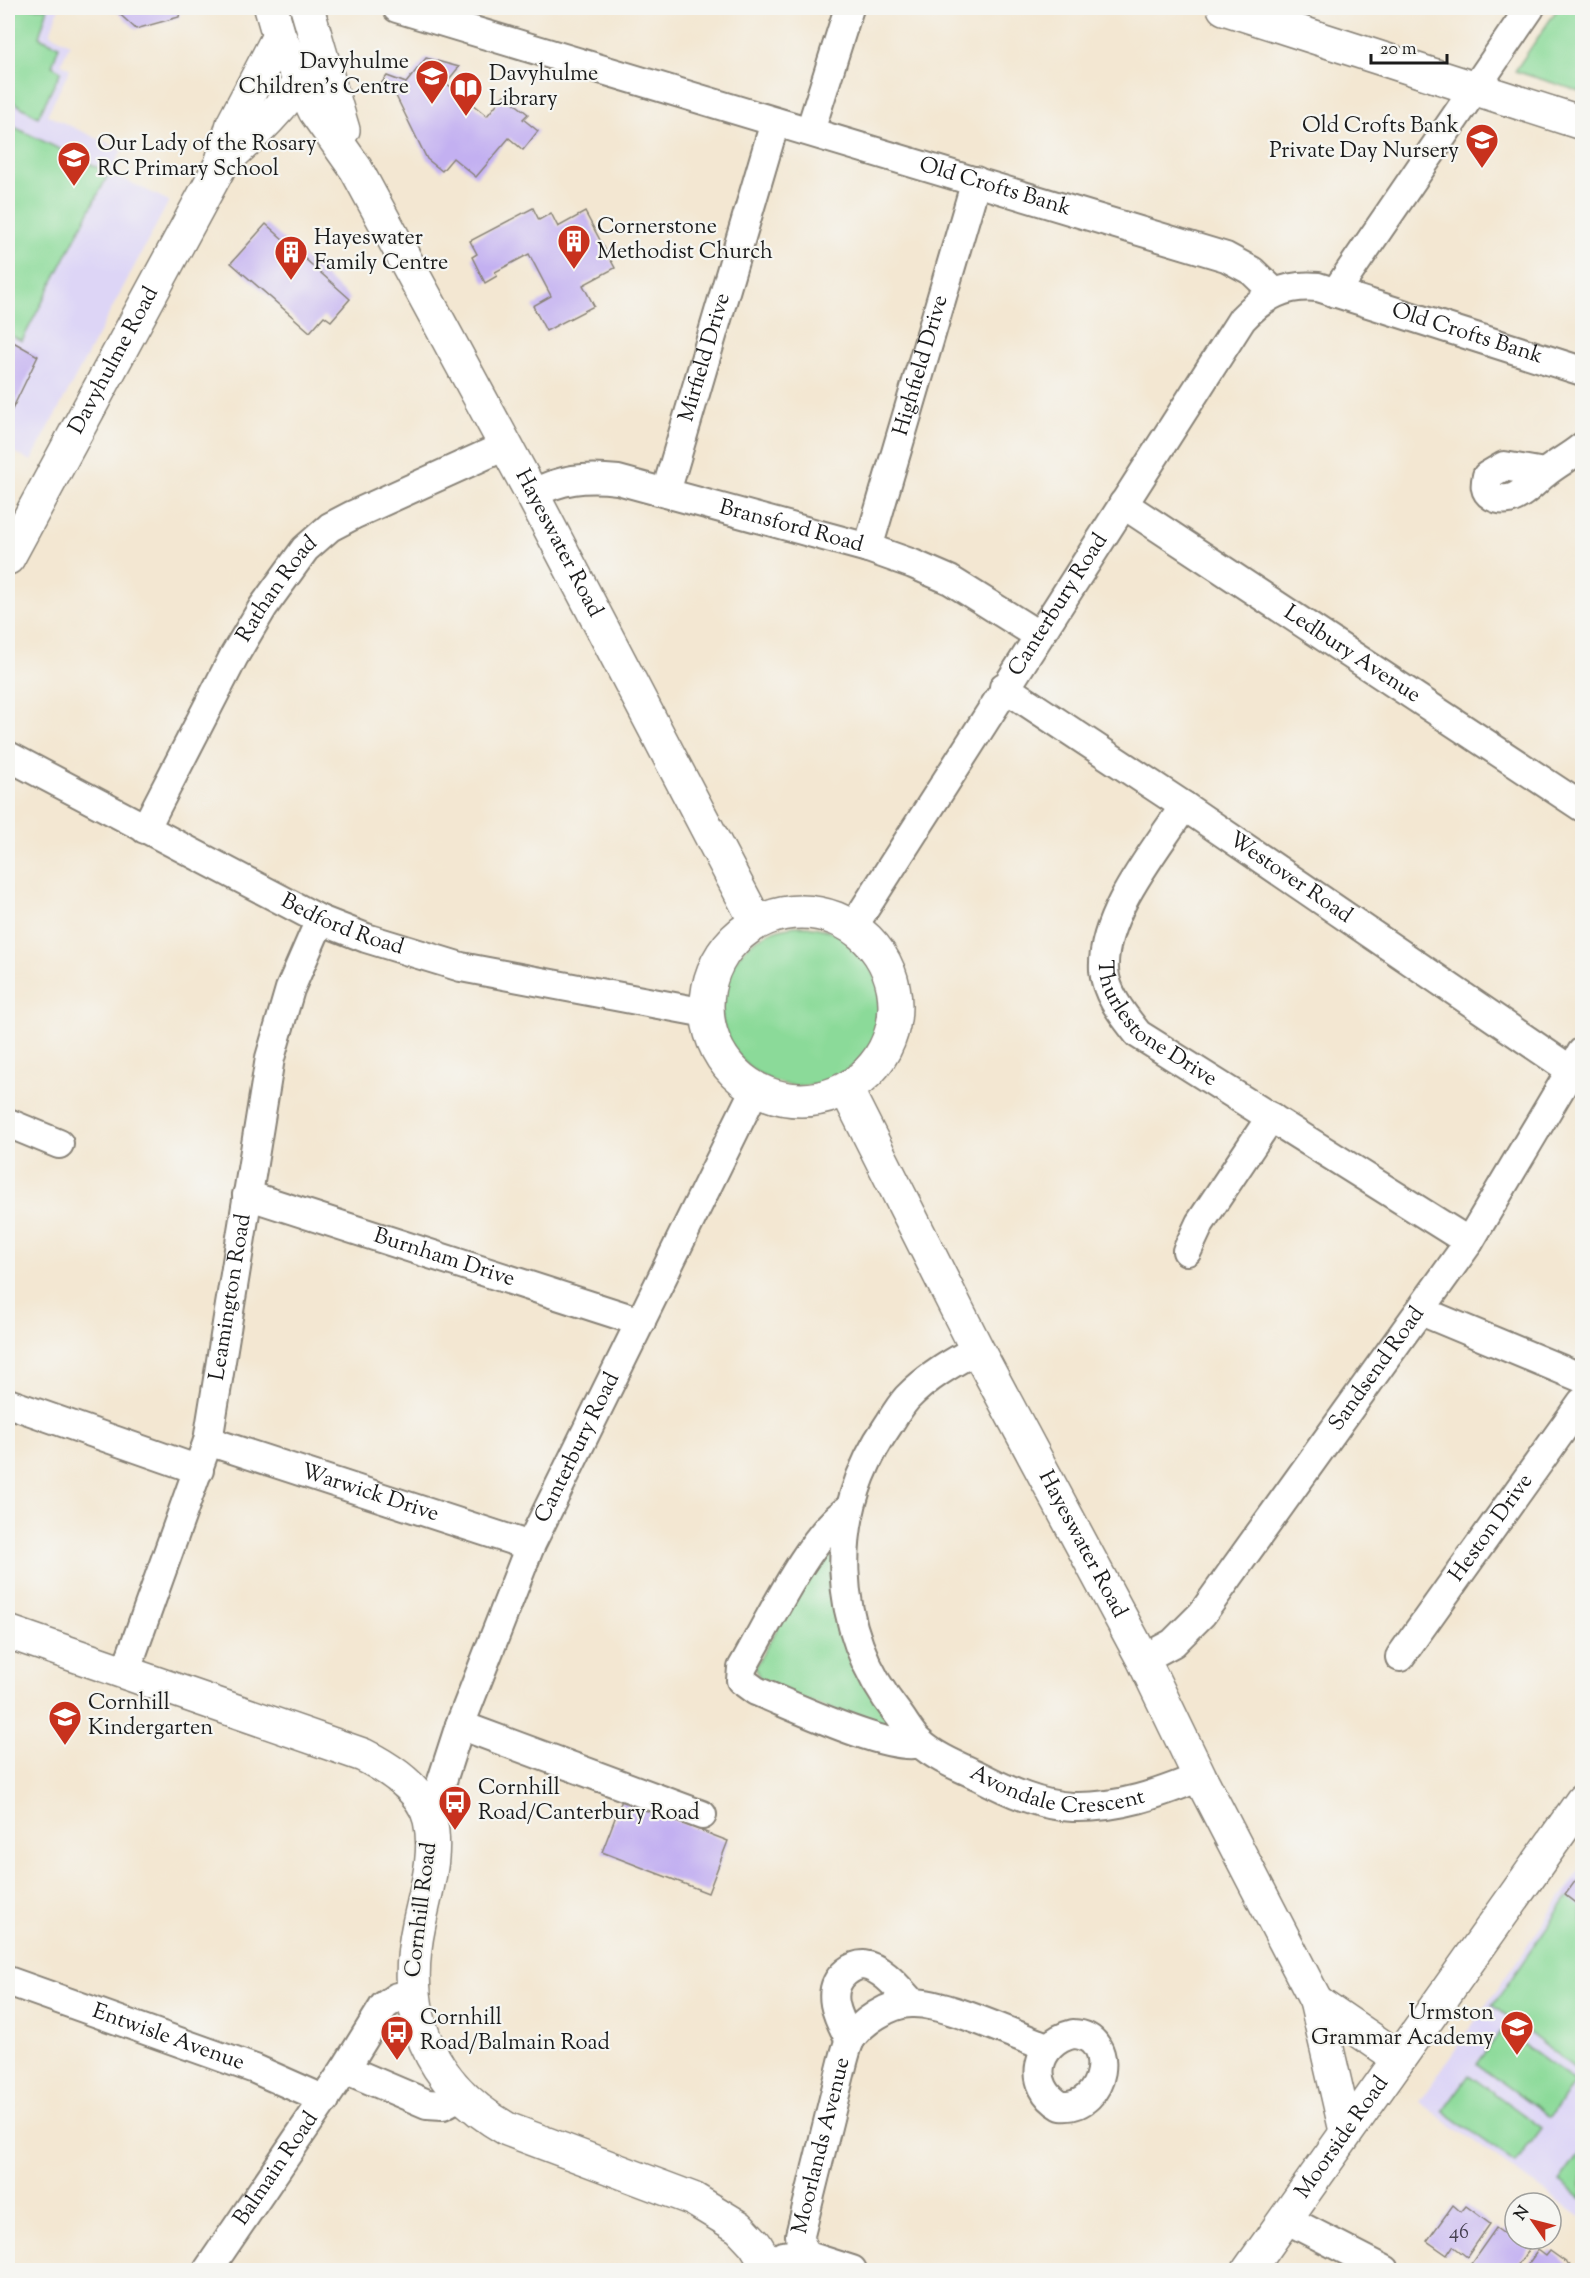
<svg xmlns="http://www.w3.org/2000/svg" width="1590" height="2278" viewBox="0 0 1590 2278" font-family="'Sorts Mill Goudy',serif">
  <rect width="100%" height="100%" fill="#f6f6f2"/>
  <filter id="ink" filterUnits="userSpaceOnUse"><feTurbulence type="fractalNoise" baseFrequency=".0167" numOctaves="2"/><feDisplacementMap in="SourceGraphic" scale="12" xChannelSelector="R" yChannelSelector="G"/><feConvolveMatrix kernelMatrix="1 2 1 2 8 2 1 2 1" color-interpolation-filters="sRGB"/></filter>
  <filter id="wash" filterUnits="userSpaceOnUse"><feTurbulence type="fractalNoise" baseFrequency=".008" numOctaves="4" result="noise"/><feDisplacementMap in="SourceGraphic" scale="24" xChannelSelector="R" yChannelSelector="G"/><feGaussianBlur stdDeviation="1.35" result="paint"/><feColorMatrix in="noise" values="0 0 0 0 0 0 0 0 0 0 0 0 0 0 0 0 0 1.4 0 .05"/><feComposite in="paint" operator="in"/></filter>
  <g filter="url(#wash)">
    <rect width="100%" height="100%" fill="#f3e7d2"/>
    <g fill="#ddd5f6">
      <path d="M 8,8 L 59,8 L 50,34 L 70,44 L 61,63 L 70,69 L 47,115 L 122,150 L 111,173 L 169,201 L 31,461 L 8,449 Z"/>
      <path d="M 1582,1867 L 1582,2218 L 1419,2102 Z"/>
    </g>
    <g fill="#8bda99" stroke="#547b5a" stroke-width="1.5">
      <path d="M 8,8 L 48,8 L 39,37 L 59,46 L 52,66 L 61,71 L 38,117 L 8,99 Z"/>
      <path d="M 1558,8 L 1582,8 L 1582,92 L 1515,71 Z"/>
      <path d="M 12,126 L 109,173 L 22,341 L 8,334 L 8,134 Z"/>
      <circle cx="801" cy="1006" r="80"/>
      <path d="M 826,1553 L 833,1558 L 891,1726 L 888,1729 L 767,1687 L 758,1675 L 755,1667 L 819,1556 Z"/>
      <path d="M 1569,1895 L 1582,1905 L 1582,2074 L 1493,2005 Z"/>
      <path d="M 1503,2029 L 1575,2082 L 1550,2117 L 1477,2064 Z"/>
      <path d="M 1469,2075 L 1542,2128 L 1516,2163 L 1443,2111 Z"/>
      <path d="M 1582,2150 L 1582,2199 L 1559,2182 Z"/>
    </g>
    <g id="blocks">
      <g fill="#c3b0f1">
        <path d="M 113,8 L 193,8 L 192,13 L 180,11 L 179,17 L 136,29 Z"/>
        <path d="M 426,58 L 459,67 L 446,83 L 487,116 L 504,95 L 528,114 L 523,119 L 538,131 L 523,150 L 509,138 L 476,177 L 453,158 L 442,171 L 427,159 L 396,96 L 377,89 L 387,76 L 406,83 Z"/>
        <path d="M 533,208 L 539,220 L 551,213 L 558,227 L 585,212 L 615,268 L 583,285 L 594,306 L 546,331 L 533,306 L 551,296 L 529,254 L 495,272 L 497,276 L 485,283 L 472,257 L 477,254 L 470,241 Z"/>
        <path d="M 266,224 L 350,299 L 331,321 L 324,316 L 310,332 L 231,263 Z"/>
        <path d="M 8,339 L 38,356 L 8,418 Z"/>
        <path d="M 622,1800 L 728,1841 L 708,1893 L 602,1852 Z"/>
        <path d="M 1576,1880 L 1582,1885 L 1582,1908 L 1565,1895 Z"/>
        <path d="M 1453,2205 L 1461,2212 L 1466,2206 L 1490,2224 L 1467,2257 L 1453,2246 L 1447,2255 L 1427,2241 Z"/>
        <path d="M 1496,2228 L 1503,2233 L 1507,2228 L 1515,2233 L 1515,2239 L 1523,2239 L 1532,2245 L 1514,2270 L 1499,2270 L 1494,2267 L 1491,2270 L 1478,2270 L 1470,2265 Z"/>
        <path d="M 1538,2250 L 1546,2256 L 1550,2251 L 1574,2268 L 1524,2270 Z"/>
      </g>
    </g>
  </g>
  <g filter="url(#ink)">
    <use href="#blocks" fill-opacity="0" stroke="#888277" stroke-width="1.5"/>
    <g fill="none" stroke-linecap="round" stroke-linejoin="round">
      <defs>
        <g id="street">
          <path id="s1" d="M 397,8 L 1226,257 L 1252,271 L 1274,292"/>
          <path d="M 810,131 L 849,8"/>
          <path d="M 1335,293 L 1530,8"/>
          <path d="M 1544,473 L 1504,466 L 1487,476 C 1485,484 1484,491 1492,496 C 1513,508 1530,485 1544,474 C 1554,465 1570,457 1582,447"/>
          <path id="s2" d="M 666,492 L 775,122"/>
          <path id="s3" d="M 532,494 C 561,479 585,476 618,480 L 868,548 L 913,564 L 950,580 L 1038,635"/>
          <path id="s4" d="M 1123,504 L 1582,807"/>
          <path id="s5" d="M 868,548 L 976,181"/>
          <path id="s6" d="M 1004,687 L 1184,806 L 1572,1071"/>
          <path id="s7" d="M 8,756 L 320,920 L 366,938 L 461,967 L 706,1013"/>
          <path id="s8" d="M 1184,806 C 1156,850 1101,915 1104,970 C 1106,995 1124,1016 1138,1034 L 1469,1242"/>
          <path id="s9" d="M 145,829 L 234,656 L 263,607 L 305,549 L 330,527 L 353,515 L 505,446"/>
          <path id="s10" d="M 853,927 L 1242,319 C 1264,296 1284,284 1318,287 L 1582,371"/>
          <path d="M 8,1123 L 59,1144"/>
          <path id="s11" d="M 247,1195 L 641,1322"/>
          <path d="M 1187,1251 L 1200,1223 L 1271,1117"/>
          <path d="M 1421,1311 L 1582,1378"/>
          <path id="s12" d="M 977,1349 C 952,1363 927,1377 907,1398 C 900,1406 894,1416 889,1424 C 826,1514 830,1628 898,1714 C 905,1723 911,1735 920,1743 C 935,1757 960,1767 979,1776 C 1008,1791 1040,1806 1073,1807 C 1120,1808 1158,1794 1200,1777"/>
          <path d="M 8,1403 L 199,1470"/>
          <path id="s13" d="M 208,1441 L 530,1546"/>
          <path d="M 849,1509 C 811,1532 766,1627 742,1668 L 741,1680 L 756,1691 C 789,1704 891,1753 920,1743"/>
          <path id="s14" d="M 1400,1657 L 1582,1402"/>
          <path id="s15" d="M 1143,1659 L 1173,1643 L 1202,1614 L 1469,1242 L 1582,1052"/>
          <path id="s16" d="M 125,1673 L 208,1441 L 270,1058 L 290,989 L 320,920"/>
          <path d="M 460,1725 L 702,1815"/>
          <path id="s17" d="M 430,1818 L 460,1725 L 530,1546 L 755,1089"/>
          <path id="s18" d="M 8,1981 L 255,2069 L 325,2100"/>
          <path d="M 1073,2034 C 1118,2035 1106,2110 1061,2106 C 1027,2086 1035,2043 1073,2034 Z"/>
          <path d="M 850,2040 C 839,2019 823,1991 846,1972 C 850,1969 857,1965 863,1965 C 882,1967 899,1989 911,2002"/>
          <path d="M 345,2069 L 427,2104 L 443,2105 L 460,2096"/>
          <path d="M 1284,2218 L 1385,2270"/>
          <path id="s19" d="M 802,2254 L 800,2235 L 843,2062 C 845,2055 847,2046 850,2040 C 861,2022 890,2003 912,2003 C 944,2002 1014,2035 1047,2047"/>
          <path d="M 783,2256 L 802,2254 L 852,2270"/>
          <path id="s20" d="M 208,2270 L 345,2069 L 384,2006 L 397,1997 L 412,1995"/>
        </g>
        <g id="secondary">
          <path id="s21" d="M 271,8 L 279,36 L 315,111 L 356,169 L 532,494 L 756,922"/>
          <path d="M 307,8 L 343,130"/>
          <path d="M 1224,8 L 1582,123"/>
          <path d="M 221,164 C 254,135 286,105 310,67"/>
          <path id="s22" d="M 8,558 L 221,164 L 233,124 L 279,36"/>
          <circle cx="801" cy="1006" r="94"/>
          <path id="s23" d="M 846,1089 L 977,1349 L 1143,1659 L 1200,1777 L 1316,2001 L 1346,2131"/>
          <path d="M 8,1632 L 363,1755 C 389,1768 423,1790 430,1820 C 438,1855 426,1890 419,1924 C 400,2013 427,2083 507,2129 L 693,2199 L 739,2227 L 755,2244 L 771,2270"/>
          <path d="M 1316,2001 L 1399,2058"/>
          <path id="s24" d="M 1249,2270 L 1582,1801"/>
        </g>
      </defs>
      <use href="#street" stroke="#888277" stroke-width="32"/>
      <use href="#secondary" stroke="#888277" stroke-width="36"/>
      <use href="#street" stroke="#fff" stroke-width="28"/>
      <use href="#secondary" stroke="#fff" stroke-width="33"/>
    </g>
  </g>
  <defs>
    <symbol id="school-pin" viewBox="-11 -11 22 30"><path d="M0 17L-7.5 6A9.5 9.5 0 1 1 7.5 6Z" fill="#c8321e" stroke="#f6f6f2"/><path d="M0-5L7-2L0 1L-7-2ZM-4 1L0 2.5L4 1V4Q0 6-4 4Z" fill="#fff"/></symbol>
    <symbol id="library-pin" viewBox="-11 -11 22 30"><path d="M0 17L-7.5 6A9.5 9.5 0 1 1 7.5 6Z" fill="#c8321e" stroke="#f6f6f2"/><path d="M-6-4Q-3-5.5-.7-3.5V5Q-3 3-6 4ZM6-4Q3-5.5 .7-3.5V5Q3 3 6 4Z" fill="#fff"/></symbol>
    <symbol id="building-pin" viewBox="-11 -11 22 30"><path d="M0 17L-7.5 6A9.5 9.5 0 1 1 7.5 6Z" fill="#c8321e" stroke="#f6f6f2"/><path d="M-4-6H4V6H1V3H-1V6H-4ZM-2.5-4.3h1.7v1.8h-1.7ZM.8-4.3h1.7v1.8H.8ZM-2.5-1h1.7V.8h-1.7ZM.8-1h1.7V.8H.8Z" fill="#fff"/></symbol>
    <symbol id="bus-pin" viewBox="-11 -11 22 30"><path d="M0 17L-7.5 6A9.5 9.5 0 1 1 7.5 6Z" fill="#c8321e" stroke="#f6f6f2"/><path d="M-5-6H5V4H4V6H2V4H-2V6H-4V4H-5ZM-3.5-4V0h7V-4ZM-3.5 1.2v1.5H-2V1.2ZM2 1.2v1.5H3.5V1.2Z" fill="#fff"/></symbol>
  </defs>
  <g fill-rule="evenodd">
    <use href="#school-pin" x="413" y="57" width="38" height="52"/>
    <use href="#library-pin" x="447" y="69" width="38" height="52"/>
    <use href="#school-pin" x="1463" y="121" width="38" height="52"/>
    <use href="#school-pin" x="55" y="139" width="38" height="52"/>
    <use href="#building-pin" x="555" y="222" width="38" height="52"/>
    <use href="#building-pin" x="272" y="233" width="38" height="52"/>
    <use href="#school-pin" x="46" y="1698" width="38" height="52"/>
    <use href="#bus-pin" x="436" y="1783" width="38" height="52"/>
    <use href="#school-pin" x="1498" y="2008" width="38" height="52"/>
    <use href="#bus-pin" x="378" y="2013" width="38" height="52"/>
  </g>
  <g text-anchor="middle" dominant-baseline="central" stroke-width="4.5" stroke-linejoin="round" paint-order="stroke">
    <g font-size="20" fill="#464151">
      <text x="1459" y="2233">46</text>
    </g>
    <g font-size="22" fill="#1c1c1c" stroke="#f6f6f2" text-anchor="start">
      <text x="409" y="63" text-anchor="end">Davyhulme<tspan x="409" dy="25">Children's Centre</tspan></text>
      <text x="489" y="75">Davyhulme<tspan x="489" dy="25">Library</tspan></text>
      <text x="1459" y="127" text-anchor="end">Old Crofts Bank<tspan x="1459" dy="25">Private Day Nursery</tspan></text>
      <text x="97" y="145">Our Lady of the Rosary<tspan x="97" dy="25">RC Primary School</tspan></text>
      <text x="597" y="228">Cornerstone<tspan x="597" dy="25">Methodist Church</tspan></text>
      <text x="314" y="239">Hayeswater<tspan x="314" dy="25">Family Centre</tspan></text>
      <text x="88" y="1704">Cornhill<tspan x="88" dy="25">Kindergarten</tspan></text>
      <text x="478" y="1789">Cornhill<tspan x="478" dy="25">Road/Canterbury Road</tspan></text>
      <text x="1494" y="2014" text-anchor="end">Urmston<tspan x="1494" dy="25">Grammar Academy</tspan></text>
      <text x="420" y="2019">Cornhill<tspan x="420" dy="25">Road/Balmain Road</tspan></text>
    </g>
    <g font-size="22" fill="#1c1c1c" stroke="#f6f6f2">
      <text stroke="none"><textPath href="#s1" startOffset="624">Old Crofts Bank</textPath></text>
      <text stroke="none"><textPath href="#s10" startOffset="964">Old Crofts Bank</textPath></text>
      <text stroke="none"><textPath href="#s2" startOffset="140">Mirfield Drive</textPath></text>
      <text stroke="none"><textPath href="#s22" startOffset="224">Davyhulme Road</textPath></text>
      <text stroke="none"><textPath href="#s5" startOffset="190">Highfield Drive</textPath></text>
      <text stroke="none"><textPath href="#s3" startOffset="268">Bransford Road</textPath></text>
      <text stroke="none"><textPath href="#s21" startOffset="609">Hayeswater Road</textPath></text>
      <text stroke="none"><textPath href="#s9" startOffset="274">Rathan Road</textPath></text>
      <text stroke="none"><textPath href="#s10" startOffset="382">Canterbury Road</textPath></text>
      <text stroke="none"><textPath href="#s4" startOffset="274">Ledbury Avenue</textPath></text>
      <text stroke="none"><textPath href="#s6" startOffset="344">Westover Road</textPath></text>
      <text stroke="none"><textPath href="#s7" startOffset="375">Bedford Road</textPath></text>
      <text stroke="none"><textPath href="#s8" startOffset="262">Thurlestone Drive</textPath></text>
      <text stroke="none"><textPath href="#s11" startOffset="207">Burnham Drive</textPath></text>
      <text stroke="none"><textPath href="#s16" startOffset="392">Leamington Road</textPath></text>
      <text stroke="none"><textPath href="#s15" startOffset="376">Sandsend Road</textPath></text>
      <text stroke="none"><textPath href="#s17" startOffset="399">Canterbury Road</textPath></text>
      <text stroke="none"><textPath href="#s13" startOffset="170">Warwick Drive</textPath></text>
      <text stroke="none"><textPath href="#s14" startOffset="158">Heston Drive</textPath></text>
      <text stroke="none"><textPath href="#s23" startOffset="513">Hayeswater Road</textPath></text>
      <text stroke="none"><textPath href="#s12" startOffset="615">Avondale Crescent</textPath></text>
      <text transform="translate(422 1910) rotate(-83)">Cornhill Road</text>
      <text stroke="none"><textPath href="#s18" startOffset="170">Entwisle Avenue</textPath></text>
      <text stroke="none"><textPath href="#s24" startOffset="162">Moorside Road</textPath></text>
      <text stroke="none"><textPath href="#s19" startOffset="111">Moorlands Avenue</textPath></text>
      <text stroke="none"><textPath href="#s20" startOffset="122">Balmain Road</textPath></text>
    </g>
  </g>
  <rect width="1590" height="2278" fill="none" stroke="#f6f6f2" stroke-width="30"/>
  <g transform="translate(1533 2221) rotate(305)"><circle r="28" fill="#f6f6f2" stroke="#9f9f9c" stroke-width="1.5"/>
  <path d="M0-4.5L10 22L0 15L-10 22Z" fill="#c8321e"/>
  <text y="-9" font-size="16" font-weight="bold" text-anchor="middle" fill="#1c1c1c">N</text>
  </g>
  <path d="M1371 54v9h76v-9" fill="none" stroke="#1c1c1c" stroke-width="3"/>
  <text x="1380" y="54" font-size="18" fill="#1c1c1c" stroke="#f6f6f2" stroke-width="4.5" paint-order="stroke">20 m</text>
</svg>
